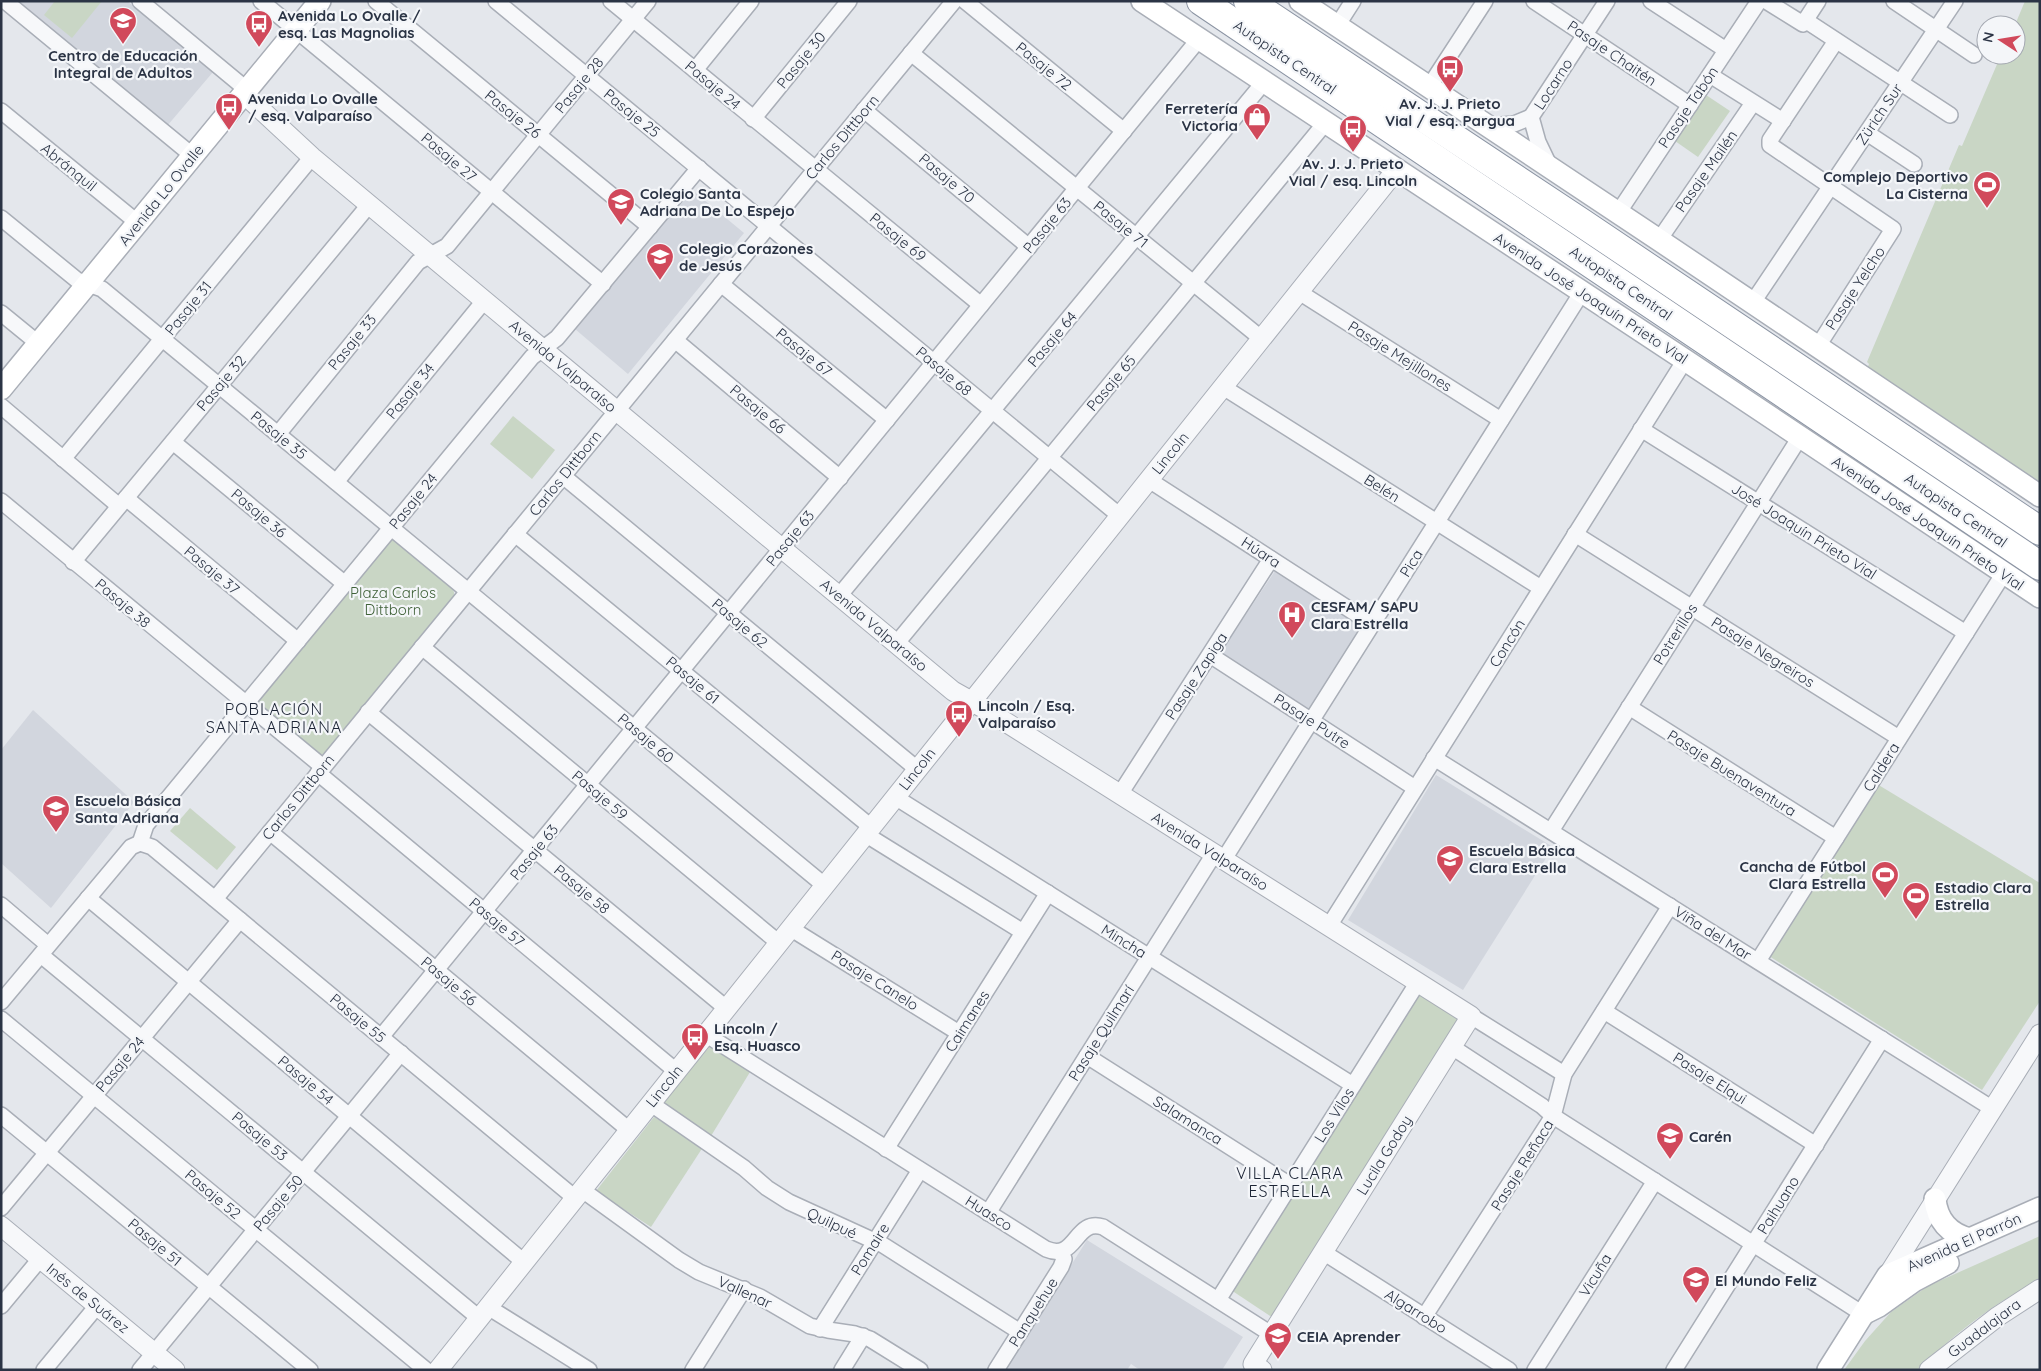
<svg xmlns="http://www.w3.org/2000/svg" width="2041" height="1371" viewBox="0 0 2041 1371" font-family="Quicksand,sans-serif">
  <rect width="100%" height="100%" fill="#e4e7ec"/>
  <g fill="#d2d6de">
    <path d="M 13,1 L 127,1 L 213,72 L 167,126 Z"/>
    <path d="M 691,189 L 744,233 L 628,374 L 575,329 Z"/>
    <path d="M 1275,571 L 1364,626 L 1310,711 L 1220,653 Z"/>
    <path d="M 33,710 L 134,802 L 51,908 L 1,863 L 1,750 Z"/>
    <path d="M 1436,775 L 1553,847 L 1463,990 L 1348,920 Z"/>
    <path d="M 1087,1240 L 1243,1337 L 1222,1370 L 1140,1370 L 1131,1364 L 1127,1370 L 1005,1370 Z"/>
  </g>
  <g fill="#c9d6c5">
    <path d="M 55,1 L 102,1 L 72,38 L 44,15 Z"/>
    <path d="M 2025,1 L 2040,1 L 2040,483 L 1867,369 L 1869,364 L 1867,362 L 1959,145 L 1962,146 L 2001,55 L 2016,55 L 2015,25 Z"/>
    <path d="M 1706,95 L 1730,111 L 1698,157 L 1675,141 Z"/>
    <path d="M 513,416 L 555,450 L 532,479 L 490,444 Z"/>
    <path d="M 386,538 L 395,538 L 451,587 L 454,592 L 454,596 L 325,753 L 320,755 L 257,707 L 256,698 Z"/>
    <path d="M 1877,784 L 2040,883 L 2040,1001 L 1982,1090 L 1769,956 Z"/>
    <path d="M 190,808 L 236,847 L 217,870 L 170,831 Z"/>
    <path d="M 1420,994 L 1462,1021 L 1273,1318 L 1231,1290 Z"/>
    <path d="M 711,1045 L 750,1072 L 711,1136 L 662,1103 Z"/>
    <path d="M 654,1117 L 703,1147 L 651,1227 L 596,1191 Z"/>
    <path d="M 2040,1236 L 2040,1280 C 1996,1301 1952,1336 1917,1370 L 1844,1370 L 1865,1341 L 1891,1312 L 1928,1286 Z"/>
  </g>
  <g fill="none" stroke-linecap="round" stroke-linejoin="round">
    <defs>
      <g id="minor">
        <path d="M 5,1 L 193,156"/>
        <path d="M 140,1 L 240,84 L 244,94"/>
        <path d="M 261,1 L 603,284"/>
        <path d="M 376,1 L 650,227"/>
        <path d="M 496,1 L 1120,516"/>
        <path d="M 611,1 L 981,305"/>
        <path d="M 965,1 L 1124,131"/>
        <path d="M 1534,1 L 1690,105"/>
        <path d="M 1651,1 L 1726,50"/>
        <path d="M 1766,1 L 1803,24 L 1818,1"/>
        <path d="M 1894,1 L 1974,55"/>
        <path d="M 1805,20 L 1950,115"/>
        <path d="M 1337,26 L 1353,1"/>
        <path d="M 911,53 L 1262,339"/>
        <path d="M 695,70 L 751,1"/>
        <path d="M 1710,75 L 1783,121"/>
        <path d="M 1429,87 L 1485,1"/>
        <path d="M 864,110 L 1029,247"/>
        <path d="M 1,111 L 138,223"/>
        <path d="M 1531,117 L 1538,142 L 1549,165"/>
        <path d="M 753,119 L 849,1"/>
        <path d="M 1489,126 L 1514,124 L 1531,117 L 1607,1"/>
        <path d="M 1867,133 L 1914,164"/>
        <path d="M 1618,213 L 1759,1"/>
        <path d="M 1,218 L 77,280 L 102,289 L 824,885"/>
        <path d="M 1659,240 L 1753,103"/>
        <path d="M 721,284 L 887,420"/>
        <path d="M 1299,292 L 1501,420"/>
        <path d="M 1753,302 L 1955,1"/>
        <path d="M 1,313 L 39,344"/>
        <path d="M 675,340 L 840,478"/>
        <path d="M 1818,346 L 1893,229 L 1770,145 L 1770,140 L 1836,41"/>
        <path d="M 1223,387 L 1541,588"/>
        <path d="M 1,406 L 119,506"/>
        <path d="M 1641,429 L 1966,633"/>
        <path d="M 278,434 L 418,262 L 447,246 L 648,1"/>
        <path d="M 173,442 L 345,584"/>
        <path d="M 63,459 L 312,157"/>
        <path d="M 563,476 L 917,769"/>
        <path d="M 1149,480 L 1372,624"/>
        <path d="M 336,482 L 484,301"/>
        <path d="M 126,498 L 298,641"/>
        <path d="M 1,501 L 323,767"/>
        <path d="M 515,534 L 871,827"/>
        <path d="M 1575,534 L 1899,738"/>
        <path d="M 73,562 L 369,205"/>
        <path d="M 839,596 L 1264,82"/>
        <path d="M 896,644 L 1326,122"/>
        <path d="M 422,647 L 779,943"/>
        <path d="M 1210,655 L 1415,788"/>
        <path d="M 1629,707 L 1836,838"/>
        <path d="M 368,712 L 726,1008"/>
        <path d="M 1434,758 L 1993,1109"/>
        <path d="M 318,773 L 676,1071"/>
        <path d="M 1120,794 L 1271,559"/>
        <path d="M 895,797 L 1353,1085"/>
        <path d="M 1551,831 L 1800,437"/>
        <path d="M 270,832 L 629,1130"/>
        <path d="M 865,834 L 1023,932"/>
        <path d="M 140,843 L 146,825 L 532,357 L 557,338 L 699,168"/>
        <path d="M 140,843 L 152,847 L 575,1198"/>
        <path d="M 1224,859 L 1582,292"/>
        <path d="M 88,898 L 524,1262"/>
        <path d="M 215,899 L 954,1"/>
        <path d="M 1,905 L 48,945"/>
        <path d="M 1329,926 L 1685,360"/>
        <path d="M 790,928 L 959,1033"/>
        <path d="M 41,955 L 479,1318"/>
        <path d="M 1758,961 L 2004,573"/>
        <path d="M 1,1002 L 131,847 L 140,843"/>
        <path d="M 1604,1011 L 1816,1145"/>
        <path d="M 1471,1016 L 1564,1074"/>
        <path d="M 1,1019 L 426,1370"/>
        <path d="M 705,1034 L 1046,1249 C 1077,1262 1074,1218 1103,1227 L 1271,1334"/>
        <path d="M 381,1037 L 1199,39"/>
        <path d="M 1452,1047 L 1542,1106 L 1553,1116 L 1863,1314"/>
        <path d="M 1087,1056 L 1290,1185"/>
        <path d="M 650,1103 L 744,1168 L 767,1188 L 789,1202 L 883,1245 L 1020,1332"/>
        <path d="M 1,1115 L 310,1370"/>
        <path d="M 886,1149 L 1048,893"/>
        <path d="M 581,1189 L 679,1260 L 699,1272 L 760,1297 L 810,1326 L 828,1330 L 855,1334 L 870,1339 L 920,1370"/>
        <path d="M 1,1208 L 240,920"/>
        <path d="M 988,1213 L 1214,854"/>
        <path d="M 1323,1252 L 1509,1370"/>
        <path d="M 1218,1300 L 1418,982"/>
        <path d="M 1,1306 L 40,1259"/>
        <path d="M 488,1307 L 589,1370"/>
        <path d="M 1424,1317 L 1553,1116 L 1564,1074 L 1670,906"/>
        <path d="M 820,1329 L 920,1170"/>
        <path d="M 44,1370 L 97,1306"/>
        <path d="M 140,1370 L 401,1053"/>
        <path d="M 693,1370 L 744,1289"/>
        <path d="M 842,1370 L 863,1336"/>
        <path d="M 996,1370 L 1061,1267 L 1064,1259 L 1061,1252"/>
        <path d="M 1535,1370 L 1655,1181"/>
        <path d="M 1674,1370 L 1882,1039"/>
      </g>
      <g id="tertiary">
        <path d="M 244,94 L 312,157 L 953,691 L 985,709 L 1471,1016 L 1253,1364 L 1262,1370"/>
        <path d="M 1,1226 L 175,1370"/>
        <path d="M 1888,1275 L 2040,1034"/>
        <path d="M 438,1370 L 1397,169"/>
        <path d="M 1929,1370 L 1997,1317 L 2040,1289"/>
      </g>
      <g id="secondary">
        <path d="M 1142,1 L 1685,360 L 2040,597"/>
        <path d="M 1300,1 L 1659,240 L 2040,496"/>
        <path d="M 1,389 L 320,1"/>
        <path d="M 1935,1199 C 1937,1220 1949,1234 1970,1239"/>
        <path d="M 1865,1313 L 1879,1306 L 1914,1281 L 1948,1263"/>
        <path d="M 1828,1370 L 1888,1275 L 2040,1208"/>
      </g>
      <g id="motorway">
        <path d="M 1201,1 L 2040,566"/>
        <path d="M 1248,1 L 1582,223 L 2040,531"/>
      </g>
    </defs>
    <use href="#minor" stroke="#a9aeb7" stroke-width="18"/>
    <use href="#tertiary" stroke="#a9aeb7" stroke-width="21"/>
    <use href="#secondary" stroke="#a9aeb7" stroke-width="24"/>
    <use href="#motorway" stroke="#8b94a3" stroke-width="30"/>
    <use href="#minor" stroke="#f7f8fa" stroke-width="15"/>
    <use href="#tertiary" stroke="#f7f8fa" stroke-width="19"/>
    <use href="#secondary" stroke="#fff" stroke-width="21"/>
    <use href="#motorway" stroke="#fff" stroke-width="28"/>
  </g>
  <defs>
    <symbol id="school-pin" viewBox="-11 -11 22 30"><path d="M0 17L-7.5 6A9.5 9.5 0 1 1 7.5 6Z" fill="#d1495b" stroke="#f4f6f9"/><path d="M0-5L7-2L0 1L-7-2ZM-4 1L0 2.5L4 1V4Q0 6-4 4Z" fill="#fff"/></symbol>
    <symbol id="bus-pin" viewBox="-11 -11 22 30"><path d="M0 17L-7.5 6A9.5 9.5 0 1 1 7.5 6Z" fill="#d1495b" stroke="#f4f6f9"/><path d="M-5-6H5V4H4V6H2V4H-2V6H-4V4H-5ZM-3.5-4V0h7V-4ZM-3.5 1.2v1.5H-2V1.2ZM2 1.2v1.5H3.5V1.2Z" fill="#fff"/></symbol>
    <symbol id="shop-pin" viewBox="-11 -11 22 30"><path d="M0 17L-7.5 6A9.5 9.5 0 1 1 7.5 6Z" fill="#d1495b" stroke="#f4f6f9"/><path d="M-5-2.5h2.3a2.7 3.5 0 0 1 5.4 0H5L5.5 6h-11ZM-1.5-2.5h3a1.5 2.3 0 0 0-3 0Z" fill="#fff"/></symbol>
    <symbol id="stadium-pin" viewBox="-11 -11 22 30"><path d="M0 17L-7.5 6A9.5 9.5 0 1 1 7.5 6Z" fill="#d1495b" stroke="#f4f6f9"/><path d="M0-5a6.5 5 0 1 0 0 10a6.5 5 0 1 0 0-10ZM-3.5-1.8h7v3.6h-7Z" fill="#fff"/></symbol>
    <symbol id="hospital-pin" viewBox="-11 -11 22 30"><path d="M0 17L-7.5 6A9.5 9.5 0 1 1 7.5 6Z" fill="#d1495b" stroke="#f4f6f9"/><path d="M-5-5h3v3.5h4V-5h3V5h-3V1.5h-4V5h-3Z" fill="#fff"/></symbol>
  </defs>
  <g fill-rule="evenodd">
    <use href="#school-pin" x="107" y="5" width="32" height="43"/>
    <use href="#bus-pin" x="243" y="8" width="32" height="43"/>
    <use href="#bus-pin" x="1434" y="53" width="32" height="43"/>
    <use href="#bus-pin" x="213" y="91" width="32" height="43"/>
    <use href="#shop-pin" x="1241" y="101" width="32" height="43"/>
    <use href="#bus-pin" x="1337" y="113" width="32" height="43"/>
    <use href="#stadium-pin" x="1971" y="169" width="32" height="43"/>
    <use href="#school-pin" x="605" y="186" width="32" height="43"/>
    <use href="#school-pin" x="644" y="241" width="32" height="43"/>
    <use href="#hospital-pin" x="1276" y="599" width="32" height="43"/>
    <use href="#bus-pin" x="943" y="698" width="32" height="43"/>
    <use href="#school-pin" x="40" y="793" width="32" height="43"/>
    <use href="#school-pin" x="1434" y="843" width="32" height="43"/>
    <use href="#stadium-pin" x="1869" y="859" width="32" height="43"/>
    <use href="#stadium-pin" x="1900" y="880" width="32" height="43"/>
    <use href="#bus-pin" x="679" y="1021" width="32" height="43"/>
    <use href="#school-pin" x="1654" y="1120" width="32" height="43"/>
    <use href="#school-pin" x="1680" y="1264" width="32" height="43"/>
    <use href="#school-pin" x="1262" y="1320" width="32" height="43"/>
  </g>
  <g text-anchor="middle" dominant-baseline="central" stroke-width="4.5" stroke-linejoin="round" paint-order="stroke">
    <g font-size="15" font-weight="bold" fill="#2b3445" stroke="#f4f6f9" text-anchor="start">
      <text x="278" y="15">Avenida Lo Ovalle /<tspan x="278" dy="17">esq. Las Magnolias</tspan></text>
      <text x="123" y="55" text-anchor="middle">Centro de Educación<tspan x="123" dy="17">Integral de Adultos</tspan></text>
      <text x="248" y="98">Avenida Lo Ovalle<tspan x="248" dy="17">/ esq. Valparaíso</tspan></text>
      <text x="1450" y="103" text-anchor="middle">Av. J. J. Prieto<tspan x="1450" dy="17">Vial / esq. Pargua</tspan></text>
      <text x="1238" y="108" text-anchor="end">Ferretería<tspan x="1238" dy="17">Victoria</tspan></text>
      <text x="1353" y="163" text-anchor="middle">Av. J. J. Prieto<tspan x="1353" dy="17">Vial / esq. Lincoln</tspan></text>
      <text x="1968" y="176" text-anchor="end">Complejo Deportivo<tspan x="1968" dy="17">La Cisterna</tspan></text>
      <text x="640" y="193">Colegio Santa<tspan x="640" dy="17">Adriana De Lo Espejo</tspan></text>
      <text x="679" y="248">Colegio Corazones<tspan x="679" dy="17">de Jesús</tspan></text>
      <text x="1311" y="606">CESFAM/ SAPU<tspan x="1311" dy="17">Clara Estrella</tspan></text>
      <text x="978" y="705">Lincoln / Esq.<tspan x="978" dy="17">Valparaíso</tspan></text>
      <text x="75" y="800">Escuela Básica<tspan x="75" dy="17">Santa Adriana</tspan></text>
      <text x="1469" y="850">Escuela Básica<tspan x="1469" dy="17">Clara Estrella</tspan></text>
      <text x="1866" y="866" text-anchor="end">Cancha de Fútbol<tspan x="1866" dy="17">Clara Estrella</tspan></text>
      <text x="1935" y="887">Estadio Clara<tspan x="1935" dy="17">Estrella</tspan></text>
      <text x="714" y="1028">Lincoln /<tspan x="714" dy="17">Esq. Huasco</tspan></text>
      <text x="1689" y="1136">Carén</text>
      <text x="1715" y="1280">El Mundo Feliz</text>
      <text x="1297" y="1336">CEIA Aprender</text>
    </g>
    <g font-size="15" fill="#2b3445" stroke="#f4f6f9">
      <text transform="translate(1612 53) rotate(34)">Pasaje Chaitén</text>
      <text transform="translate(1285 57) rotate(34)">Autopista Central</text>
      <text transform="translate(801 60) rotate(-51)">Pasaje 30</text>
      <text transform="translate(1044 66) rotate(39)">Pasaje 72</text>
      <text transform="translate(1553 84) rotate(-57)">Locarno</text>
      <text transform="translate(579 85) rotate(-51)">Pasaje 28</text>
      <text transform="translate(713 85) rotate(40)">Pasaje 24</text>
      <text transform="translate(1688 107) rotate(-56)">Pasaje Tabón</text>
      <text transform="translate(632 113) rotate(39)">Pasaje 25</text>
      <text transform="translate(513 114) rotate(39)">Pasaje 26</text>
      <text transform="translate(1879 114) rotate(-56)">Zürich Sur</text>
      <text transform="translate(842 137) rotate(-50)">Carlos Dittborn</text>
      <text transform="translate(449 157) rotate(40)">Pasaje 27</text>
      <text transform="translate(69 167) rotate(39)">Abránquil</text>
      <text transform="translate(1706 171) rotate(-55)">Pasaje Mailén</text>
      <text transform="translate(947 178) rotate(40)">Pasaje 70</text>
      <text transform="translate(161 195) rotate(-51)">Avenida Lo Ovalle</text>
      <text transform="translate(1121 224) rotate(39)">Pasaje 71</text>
      <text transform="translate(1047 225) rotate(-51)">Pasaje 63</text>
      <text transform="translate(898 237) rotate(39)">Pasaje 69</text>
      <text transform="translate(1621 283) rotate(34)">Autopista Central</text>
      <text transform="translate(1855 288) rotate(-57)">Pasaje Yelcho</text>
      <text transform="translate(1591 298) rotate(33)">Avenida José Joaquín Prieto Vial</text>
      <text transform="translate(188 308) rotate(-51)">Pasaje 31</text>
      <text transform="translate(1052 339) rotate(-50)">Pasaje 64</text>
      <text transform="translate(352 342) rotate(-51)">Pasaje 33</text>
      <text transform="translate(804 352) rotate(39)">Pasaje 67</text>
      <text transform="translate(1400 356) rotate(32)">Pasaje Mejillones</text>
      <text transform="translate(563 366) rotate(40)">Avenida Valparaíso</text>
      <text transform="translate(944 371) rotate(40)">Pasaje 68</text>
      <text transform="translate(221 383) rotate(-50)">Pasaje 32</text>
      <text transform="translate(1111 383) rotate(-50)">Pasaje 65</text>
      <text transform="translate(410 391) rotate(-51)">Pasaje 34</text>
      <text transform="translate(758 409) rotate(40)">Pasaje 66</text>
      <text transform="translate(279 435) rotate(39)">Pasaje 35</text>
      <text transform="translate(1170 453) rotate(-51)">Lincoln</text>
      <text transform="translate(565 473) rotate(-51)">Carlos Dittborn</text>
      <text transform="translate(1382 488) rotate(32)">Belén</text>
      <text transform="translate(413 501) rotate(-51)">Pasaje 24</text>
      <text transform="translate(1956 510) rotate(34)">Autopista Central</text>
      <text transform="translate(259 513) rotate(40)">Pasaje 36</text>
      <text transform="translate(1928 523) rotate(34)">Avenida José Joaquín Prieto Vial</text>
      <text transform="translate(1804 531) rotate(32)">José Joaquín Prieto Vial</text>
      <text transform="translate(790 538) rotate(-51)">Pasaje 63</text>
      <text transform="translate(1261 552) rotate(33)">Húara</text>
      <text transform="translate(1411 563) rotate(-58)">Pica</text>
      <text transform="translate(212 570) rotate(40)">Pasaje 37</text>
      <text transform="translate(123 603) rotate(40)">Pasaje 38</text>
      <text transform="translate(740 623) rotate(40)">Pasaje 62</text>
      <text transform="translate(874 625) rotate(40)">Avenida Valparaíso</text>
      <text transform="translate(1675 634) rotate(-58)">Potrerillos</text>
      <text transform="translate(1507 643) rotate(-58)">Concón</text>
      <text transform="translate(1763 652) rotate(32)">Pasaje Negreiros</text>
      <text transform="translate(1196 676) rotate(-57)">Pasaje Zapiga</text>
      <text transform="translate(693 680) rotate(40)">Pasaje 61</text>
      <text transform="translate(1312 721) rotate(33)">Pasaje Putre</text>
      <text transform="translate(646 738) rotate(40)">Pasaje 60</text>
      <text transform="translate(1881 767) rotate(-58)">Caldera</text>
      <text transform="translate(917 769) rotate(-52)">Lincoln</text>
      <text transform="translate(1732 773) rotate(32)">Pasaje Buenaventura</text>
      <text transform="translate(600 795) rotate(40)">Pasaje 59</text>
      <text transform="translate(298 797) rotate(-51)">Carlos Dittborn</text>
      <text transform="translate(1210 851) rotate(32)">Avenida Valparaíso</text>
      <text transform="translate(534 852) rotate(-51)">Pasaje 63</text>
      <text transform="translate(582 889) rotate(40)">Pasaje 58</text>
      <text transform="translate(497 922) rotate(40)">Pasaje 57</text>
      <text transform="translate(1713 933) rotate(32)">Viña del Mar</text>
      <text transform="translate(1124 941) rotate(32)">Mincha</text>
      <text transform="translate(875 980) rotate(32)">Pasaje Canelo</text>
      <text transform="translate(449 981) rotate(40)">Pasaje 56</text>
      <text transform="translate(358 1018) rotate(40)">Pasaje 55</text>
      <text transform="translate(967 1021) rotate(-58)">Caimanes</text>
      <text transform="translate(1101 1033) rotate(-58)">Pasaje Quilmarí</text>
      <text transform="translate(120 1064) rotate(-50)">Pasaje 24</text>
      <text transform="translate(1710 1078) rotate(32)">Pasaje Elqui</text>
      <text transform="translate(306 1080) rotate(40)">Pasaje 54</text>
      <text transform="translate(664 1086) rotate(-51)">Lincoln</text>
      <text transform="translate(1334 1115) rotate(-58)">Los Vilos</text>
      <text transform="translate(1188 1120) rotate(32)">Salamanca</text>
      <text transform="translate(260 1136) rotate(40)">Pasaje 53</text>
      <text transform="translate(1384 1155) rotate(-58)">Lucila Godoy</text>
      <text transform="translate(1522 1165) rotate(-58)">Pasaje Reñaca</text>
      <text transform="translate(213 1194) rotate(40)">Pasaje 52</text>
      <text transform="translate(278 1203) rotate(-50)">Pasaje 50</text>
      <text transform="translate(1778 1205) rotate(-58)">Paihuano</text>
      <text transform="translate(989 1213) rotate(32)">Huasco</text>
      <text transform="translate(832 1223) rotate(25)">Quilpué</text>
      <text transform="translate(155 1242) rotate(40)">Pasaje 51</text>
      <text transform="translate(1964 1242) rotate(-24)">Avenida El Parrón</text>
      <text transform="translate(870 1249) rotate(-58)">Pomaire</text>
      <text transform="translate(1595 1275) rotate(-58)">Vicuña</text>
      <text transform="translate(745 1292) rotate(24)">Vallenar</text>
      <text transform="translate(88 1298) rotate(39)">Inés de Suárez</text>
      <text transform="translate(1416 1311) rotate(32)">Algarrobo</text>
      <text transform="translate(1033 1312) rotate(-58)">Panquehue</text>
      <text transform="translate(1984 1328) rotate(-37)">Guadalajara</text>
    </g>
    <g font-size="15" fill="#3f6138" stroke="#f4f6f9">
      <text x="393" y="592">Plaza Carlos<tspan x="393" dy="17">Dittborn</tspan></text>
    </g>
    <g font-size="16" letter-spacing="1" fill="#1d2536" stroke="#f4f6f9">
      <text x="274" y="709">POBLACIÓN<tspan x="274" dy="18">SANTA ADRIANA</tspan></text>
      <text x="1290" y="1173">VILLA CLARA<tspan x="1290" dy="18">ESTRELLA</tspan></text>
    </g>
  </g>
  <rect width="2041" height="1371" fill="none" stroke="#2b3445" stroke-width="5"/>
  <g transform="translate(2001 40) rotate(282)"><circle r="24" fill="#f4f6f9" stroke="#a4a8b1"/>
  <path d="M0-4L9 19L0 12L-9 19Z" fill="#d1495b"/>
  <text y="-8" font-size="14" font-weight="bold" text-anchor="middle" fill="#2b3445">N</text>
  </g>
</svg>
